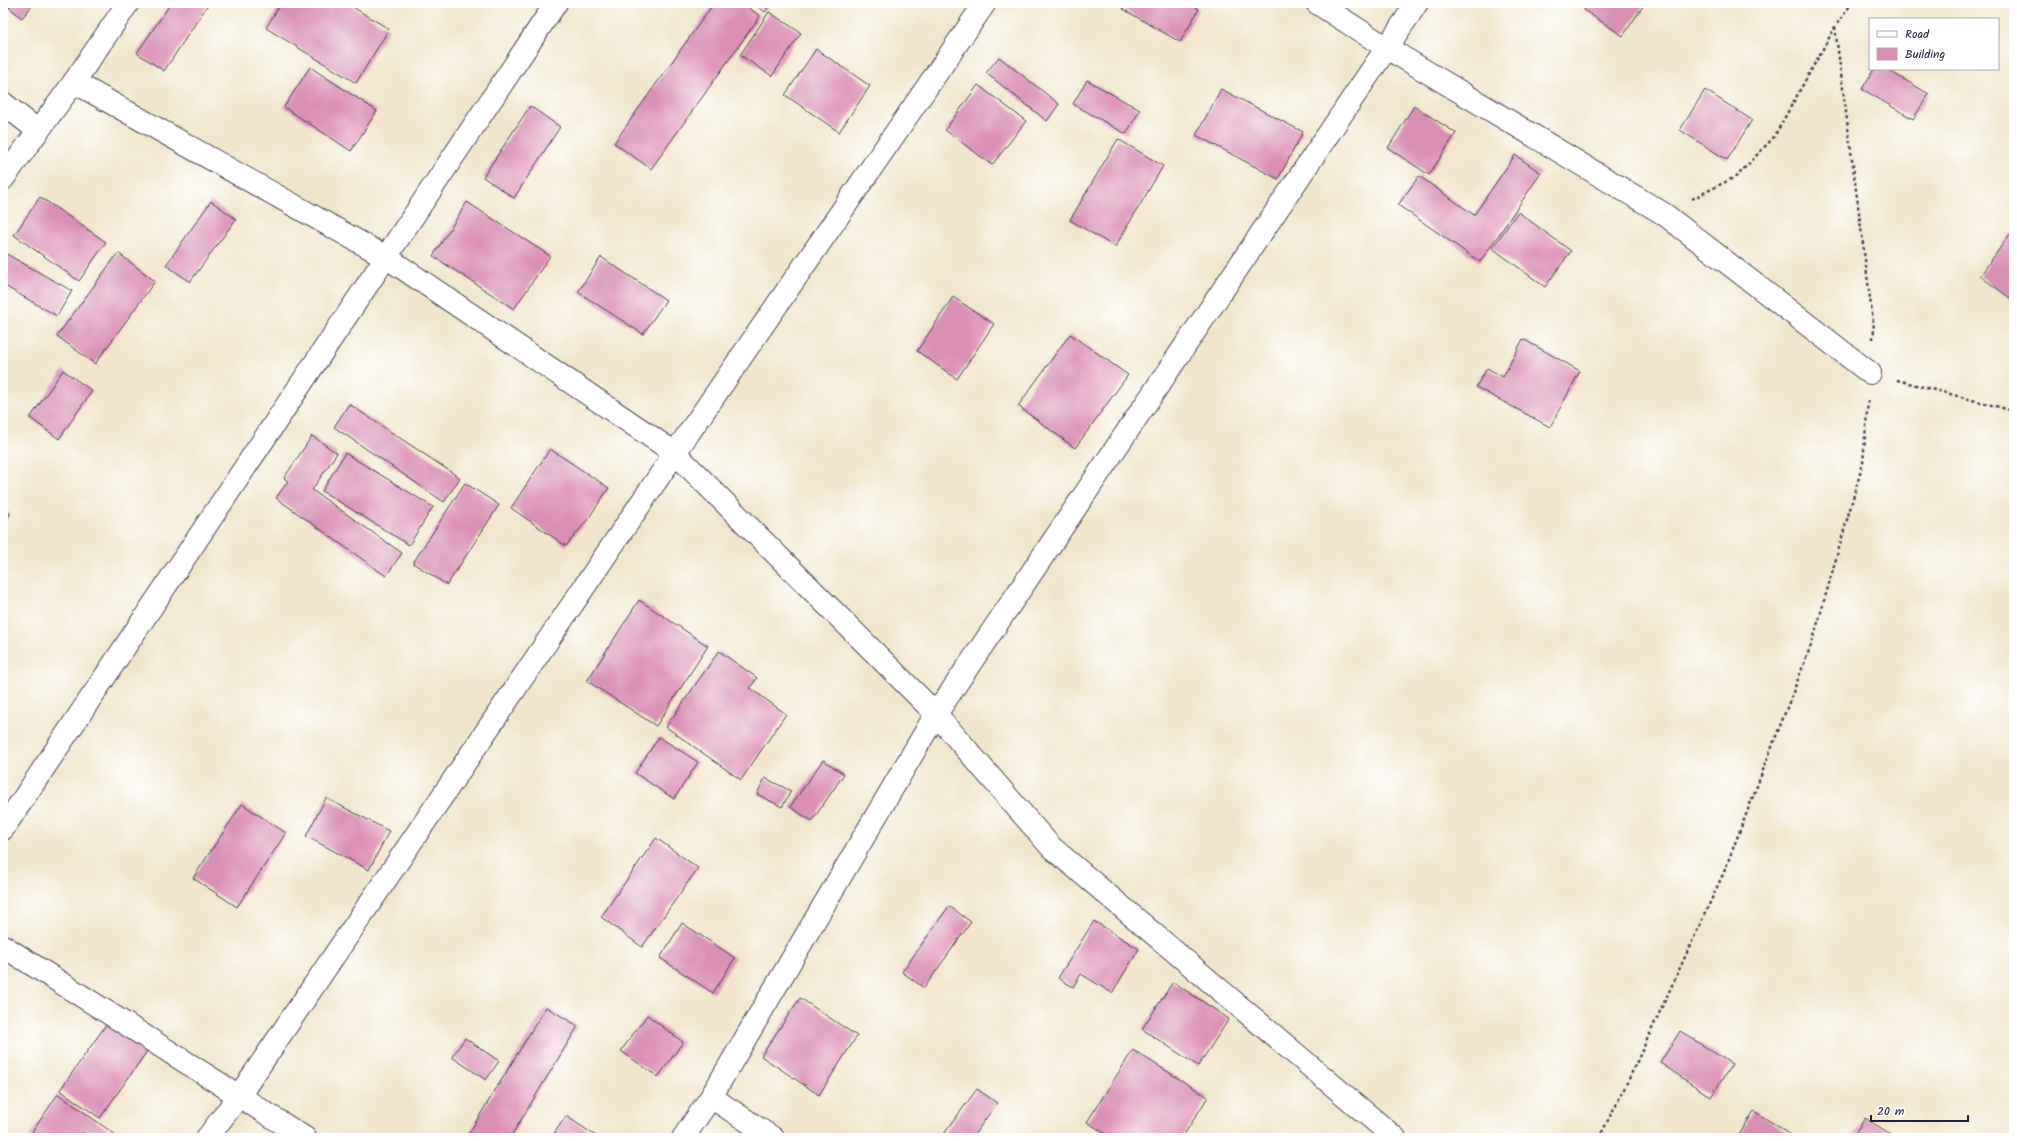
<svg xmlns="http://www.w3.org/2000/svg" width="2017" height="1141" viewBox="0 0 2017 1141" font-family="Kalam,sans-serif">
  <rect width="100%" height="100%" fill="#fff"/>
  <filter id="ink" filterUnits="userSpaceOnUse"><feTurbulence type="fractalNoise" baseFrequency=".025" numOctaves="2"/><feDisplacementMap in="SourceGraphic" scale="8" xChannelSelector="R" yChannelSelector="G"/><feConvolveMatrix kernelMatrix="1 2 1 2 8 2 1 2 1" color-interpolation-filters="sRGB"/></filter>
  <filter id="wash" filterUnits="userSpaceOnUse"><feTurbulence type="fractalNoise" baseFrequency=".012" numOctaves="4" result="noise"/><feDisplacementMap in="SourceGraphic" scale="16" xChannelSelector="R" yChannelSelector="G"/><feGaussianBlur stdDeviation="0.9" result="paint"/><feColorMatrix in="noise" values="0 0 0 0 0 0 0 0 0 0 0 0 0 0 0 0 0 1.4 0 .05"/><feComposite in="paint" operator="in"/></filter>
  <g filter="url(#wash)">
    <rect width="100%" height="100%" fill="#f1e6cb"/>
    <g id="blocks">
      <g fill="#da8fb5">
        <path d="M 4,3 L 34,3 L 22,18 Z"/>
        <path d="M 171,3 L 209,3 L 164,71 L 137,53 Z"/>
        <path d="M 281,3 L 346,3 L 389,29 L 356,83 L 266,28 Z"/>
        <path d="M 714,3 L 742,3 L 760,16 L 651,169 L 614,143 Z"/>
        <path d="M 753,3 L 771,3 L 765,12 Z"/>
        <path d="M 1127,3 L 1189,3 L 1199,9 L 1180,42 L 1123,9 Z"/>
        <path d="M 1588,3 L 1645,3 L 1623,36 L 1584,10 Z"/>
        <path d="M 769,12 L 801,33 L 772,76 L 740,55 Z"/>
        <path d="M 816,49 L 870,86 L 839,132 L 785,95 Z"/>
        <path d="M 999,57 L 1059,104 L 1047,121 L 986,73 Z"/>
        <path d="M 310,67 L 377,111 L 351,151 L 284,107 Z"/>
        <path d="M 1874,69 L 1886,69 L 1929,94 L 1913,119 L 1862,89 Z"/>
        <path d="M 1087,80 L 1140,110 L 1126,134 L 1073,104 Z"/>
        <path d="M 978,85 L 1026,121 L 992,165 L 945,130 Z"/>
        <path d="M 1221,89 L 1303,132 L 1278,179 L 1196,135 Z"/>
        <path d="M 1705,90 L 1752,120 L 1727,160 L 1680,130 Z"/>
        <path d="M 530,106 L 560,127 L 514,198 L 483,177 Z"/>
        <path d="M 1414,106 L 1456,133 L 1429,175 L 1388,148 Z"/>
        <path d="M 1118,139 L 1163,166 L 1115,247 L 1070,220 Z"/>
        <path d="M 1515,155 L 1541,173 L 1480,262 L 1398,205 L 1419,176 L 1474,215 Z"/>
        <path d="M 40,197 L 106,242 L 79,281 L 14,235 Z"/>
        <path d="M 211,201 L 236,219 L 190,282 L 166,265 Z"/>
        <path d="M 467,202 L 550,256 L 514,309 L 433,256 Z"/>
        <path d="M 1518,212 L 1571,251 L 1545,287 L 1492,248 Z"/>
        <path d="M 2010,234 L 2014,237 L 2014,301 L 1980,276 Z"/>
        <path d="M 3,252 L 72,291 L 57,316 L 3,285 Z"/>
        <path d="M 118,253 L 155,281 L 95,364 L 57,336 Z"/>
        <path d="M 601,257 L 666,300 L 643,334 L 578,292 Z"/>
        <path d="M 953,297 L 994,324 L 957,379 L 917,351 Z"/>
        <path d="M 1070,334 L 1128,375 L 1075,448 L 1018,406 Z"/>
        <path d="M 1523,339 L 1580,371 L 1550,427 L 1476,387 L 1487,368 L 1503,377 Z"/>
        <path d="M 63,370 L 92,391 L 59,439 L 30,418 Z"/>
        <path d="M 349,404 L 460,478 L 444,502 L 334,427 Z"/>
        <path d="M 312,436 L 337,453 L 312,490 L 402,553 L 386,576 L 276,498 L 288,481 L 284,478 Z"/>
        <path d="M 550,449 L 609,488 L 588,519 L 566,546 L 511,508 Z"/>
        <path d="M 345,453 L 433,507 L 409,545 L 322,491 Z"/>
        <path d="M 465,483 L 499,505 L 447,585 L 413,563 Z"/>
        <path d="M 3,509 L 10,514 L 3,524 Z"/>
        <path d="M 639,600 L 708,646 L 656,726 L 587,681 Z"/>
        <path d="M 719,651 L 757,678 L 750,688 L 786,714 L 741,780 L 666,727 Z"/>
        <path d="M 659,737 L 698,762 L 674,799 L 635,773 Z"/>
        <path d="M 823,760 L 844,774 L 812,821 L 790,807 Z"/>
        <path d="M 765,778 L 791,791 L 782,807 L 757,794 Z"/>
        <path d="M 326,798 L 389,831 L 369,870 L 306,836 Z"/>
        <path d="M 242,804 L 286,833 L 237,907 L 193,878 Z"/>
        <path d="M 656,838 L 698,868 L 642,947 L 601,917 Z"/>
        <path d="M 949,906 L 971,922 L 924,988 L 902,972 Z"/>
        <path d="M 1094,921 L 1139,949 L 1112,993 L 1081,974 L 1073,987 L 1058,978 Z"/>
        <path d="M 682,923 L 735,958 L 713,993 L 660,958 Z"/>
        <path d="M 1173,982 L 1229,1019 L 1198,1066 L 1142,1029 Z"/>
        <path d="M 800,998 L 857,1036 L 819,1095 L 761,1056 Z"/>
        <path d="M 546,1007 L 578,1026 L 510,1138 L 466,1138 Z"/>
        <path d="M 647,1015 L 683,1042 L 658,1077 L 621,1051 Z"/>
        <path d="M 108,1022 L 148,1050 L 100,1118 L 60,1090 Z"/>
        <path d="M 1680,1031 L 1732,1064 L 1711,1097 L 1660,1063 Z"/>
        <path d="M 465,1038 L 499,1061 L 486,1080 L 452,1057 Z"/>
        <path d="M 1133,1050 L 1208,1097 L 1182,1138 L 1112,1138 L 1087,1122 Z"/>
        <path d="M 977,1089 L 997,1103 L 972,1138 L 941,1138 Z"/>
        <path d="M 58,1094 L 116,1135 L 114,1138 L 90,1138 L 82,1133 L 78,1138 L 28,1138 Z"/>
        <path d="M 1754,1111 L 1796,1138 L 1737,1138 Z"/>
        <path d="M 566,1116 L 599,1138 L 551,1138 Z"/>
        <path d="M 1865,1118 L 1897,1138 L 1852,1138 Z"/>
      </g>
    </g>
  </g>
  <g filter="url(#ink)">
    <use href="#blocks" fill-opacity="0" stroke="#413f51" stroke-width="1"/>
    <g fill="none" stroke-linecap="round" stroke-linejoin="round">
      <defs>
        <g id="minor">
          <path d="M 1317,3 L 1387,48 L 1664,214 L 1870,373"/>
          <path d="M 74,82 L 386,257 L 675,453 L 936,714 L 1051,847 L 1395,1138"/>
          <path d="M 3,103 L 37,130"/>
          <path d="M 3,179 L 74,82 L 128,3"/>
          <path d="M 3,829 L 556,3"/>
          <path d="M 3,946 L 305,1138"/>
          <path d="M 711,1097 L 773,1138"/>
          <path d="M 207,1138 L 239,1096 L 675,453 L 985,3"/>
          <path d="M 683,1138 L 711,1097 L 936,714 L 1417,3"/>
        </g>
      </defs>
      <use href="#minor" stroke="#413f51" stroke-width="24"/>
      <g stroke="#413f51" stroke-width="2.5" stroke-dasharray="3 3" stroke-linecap="butt">
        <path d="M 1835,27 L 1874,329 L 1873,339"/>
        <path d="M 1692,199 L 1737,176 L 1774,137 L 1835,27 L 1852,3"/>
        <path d="M 1897,380 L 2014,411"/>
        <path d="M 1599,1138 L 1628,1081 L 1724,872 L 1813,640 L 1863,463 L 1868,400"/>
      </g>
      <use href="#minor" stroke="#fff" stroke-width="22"/>
    </g>
  </g>
  <rect width="2017" height="1141" fill="none" stroke="#fff" stroke-width="16"/>
  <rect x="1869" y="18" width="130" height="52" fill="#ffffff" stroke="#a7a7b1"/>
  <rect x="1877" y="31" width="20" height="6" fill="#ffffff" stroke="#a7a7b1"/>
  <text x="1905" y="38" font-size="12" fill="#22223b">Road</text>
  <rect x="1877" y="48" width="20" height="12" fill="#da8fb5" stroke="#a7a7b1"/>
  <text x="1905" y="58" font-size="12" fill="#22223b">Building</text>
  <path d="M1871 1115v6h97v-6" fill="none" stroke="#22223b" stroke-width="2"/>
  <text x="1877" y="1115" font-size="12" fill="#22223b" stroke="#ffffff" stroke-width="3" paint-order="stroke">20 m</text>
</svg>
